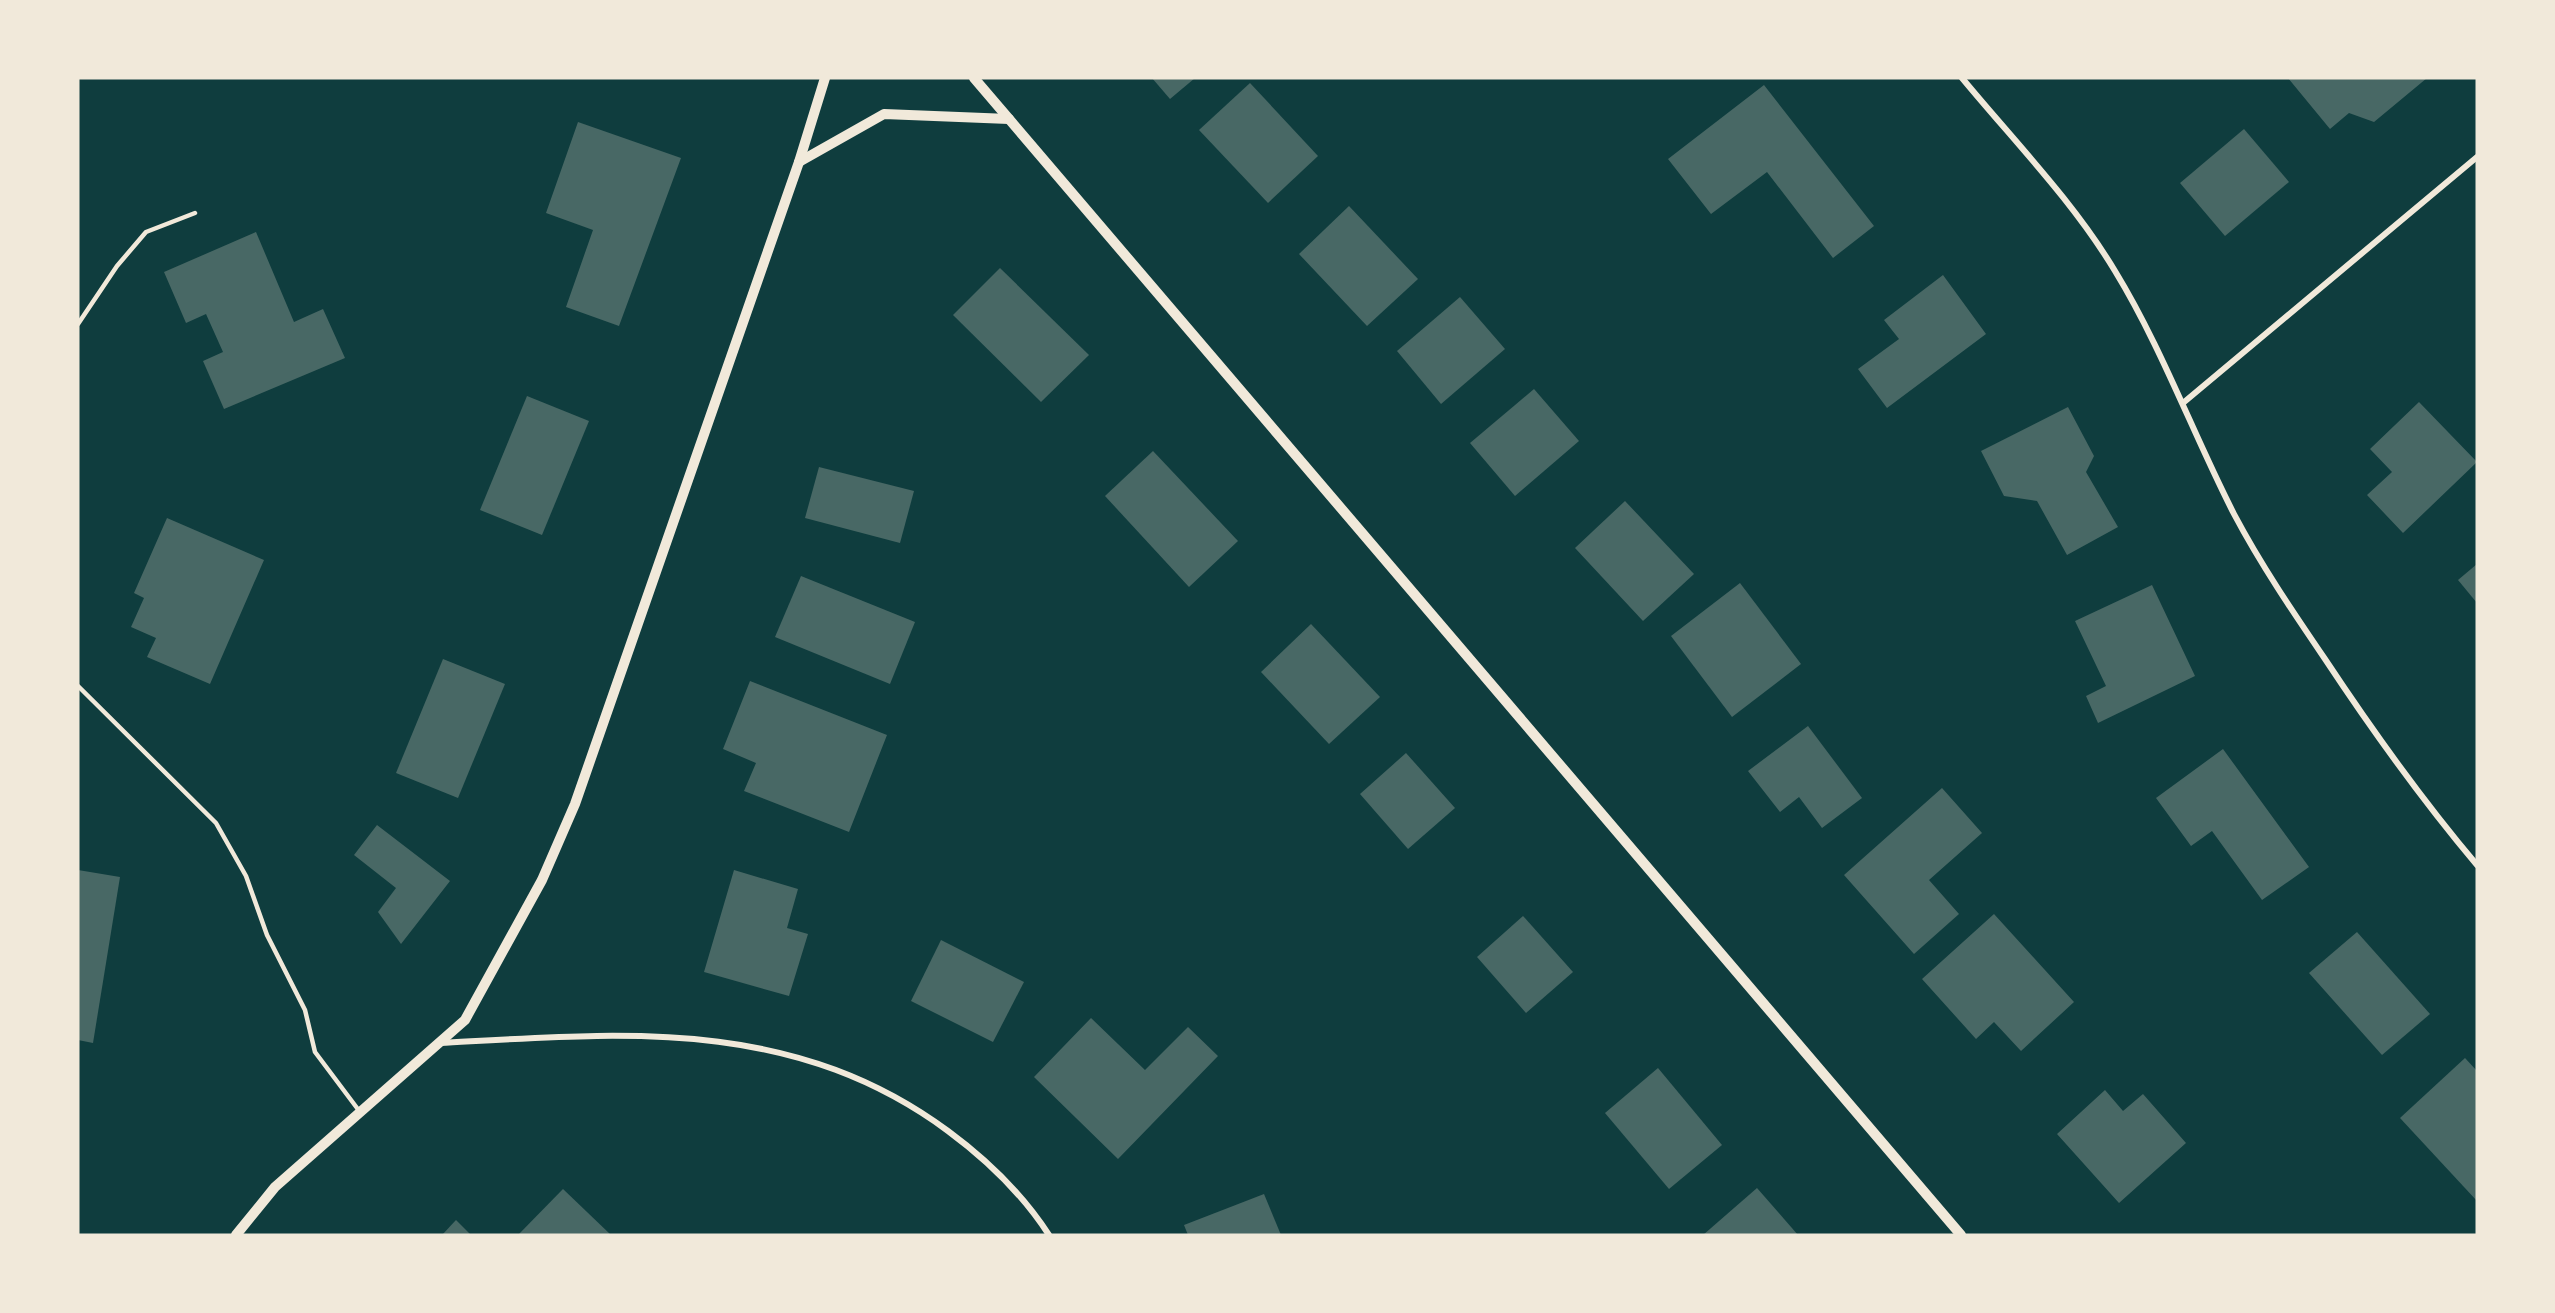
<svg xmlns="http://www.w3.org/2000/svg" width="2555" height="1313" viewBox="0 0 2555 1313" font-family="'PT Sans Narrow',sans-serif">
  <rect width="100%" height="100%" fill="#0f3d3e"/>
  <g fill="#486865">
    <path d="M 1152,78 L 1195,78 L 1170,99 Z"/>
    <path d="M 2288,78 L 2427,78 L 2374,122 L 2349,113 L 2330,129 Z"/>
    <path d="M 1250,83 L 1318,156 L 1268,203 L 1199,130 Z"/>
    <path d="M 1764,85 L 1874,226 L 1833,258 L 1767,172 L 1711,214 L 1668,159 Z"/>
    <path d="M 578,122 L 681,158 L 619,326 L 566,307 L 593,230 L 546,213 Z"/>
    <path d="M 2244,129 L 2289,182 L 2225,236 L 2180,183 Z"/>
    <path d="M 1349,206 L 1418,279 L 1367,326 L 1299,254 Z"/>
    <path d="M 256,232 L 294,322 L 323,309 L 345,358 L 224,409 L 203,361 L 223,352 L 206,314 L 186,323 L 164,272 Z"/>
    <path d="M 1000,268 L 1089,355 L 1041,402 L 953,315 Z"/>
    <path d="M 1943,275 L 1986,334 L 1887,408 L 1858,369 L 1899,339 L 1884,320 Z"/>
    <path d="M 1460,297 L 1505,349 L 1441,404 L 1397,351 Z"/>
    <path d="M 1534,389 L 1579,441 L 1515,496 L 1470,443 Z"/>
    <path d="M 527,396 L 589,421 L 542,535 L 480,510 Z"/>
    <path d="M 2419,402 L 2477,462 L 2403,533 L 2367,495 L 2392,472 L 2370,449 Z"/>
    <path d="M 2068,407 L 2094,456 L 2086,472 L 2118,527 L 2067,555 L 2037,501 L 2004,496 L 1981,451 Z"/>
    <path d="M 1153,451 L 1238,541 L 1189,587 L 1105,496 Z"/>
    <path d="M 819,467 L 914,491 L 900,543 L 805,518 Z"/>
    <path d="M 1625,501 L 1694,574 L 1643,621 L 1575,548 Z"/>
    <path d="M 167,518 L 264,560 L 210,684 L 147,657 L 156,638 L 131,627 L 144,598 L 134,593 Z"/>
    <path d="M 2477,564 L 2477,603 L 2458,580 Z"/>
    <path d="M 801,576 L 915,622 L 890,684 L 775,637 Z"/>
    <path d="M 1740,583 L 1801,664 L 1732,717 L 1671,636 Z"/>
    <path d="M 2152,585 L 2195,676 L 2098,723 L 2086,696 L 2106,686 L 2075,621 Z"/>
    <path d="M 1311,624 L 1380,697 L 1329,744 L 1261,672 Z"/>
    <path d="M 443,659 L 505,684 L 458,798 L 396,773 Z"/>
    <path d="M 750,681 L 887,735 L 849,832 L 744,791 L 756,763 L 723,749 Z"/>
    <path d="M 1808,726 L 1862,798 L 1822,828 L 1799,797 L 1780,812 L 1748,771 Z"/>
    <path d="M 2223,749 L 2309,867 L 2262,900 L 2212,831 L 2191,846 L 2156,798 Z"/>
    <path d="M 1406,753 L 1455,808 L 1408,849 L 1360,794 Z"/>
    <path d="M 1942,788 L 1982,833 L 1929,880 L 1959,914 L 1914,954 L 1844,875 Z"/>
    <path d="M 377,825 L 450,881 L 401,944 L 378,912 L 396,888 L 354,855 Z"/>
    <path d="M 78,870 L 120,877 L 93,1043 L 78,1040 Z"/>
    <path d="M 734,870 L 798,889 L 787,928 L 808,934 L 789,996 L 704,972 Z"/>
    <path d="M 1994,914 L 2074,1002 L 2021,1051 L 1994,1022 L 1976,1039 L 1922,979 Z"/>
    <path d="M 1523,916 L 1573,972 L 1526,1013 L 1477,957 Z"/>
    <path d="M 2357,932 L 2430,1014 L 2382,1055 L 2309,973 Z"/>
    <path d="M 941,940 L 1024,982 L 993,1042 L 911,1001 Z"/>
    <path d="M 1091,1018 L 1145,1070 L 1188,1027 L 1218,1056 L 1118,1159 L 1034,1077 Z"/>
    <path d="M 2465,1058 L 2477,1071 L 2477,1201 L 2400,1118 Z"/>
    <path d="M 1658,1068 L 1722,1145 L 1669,1189 L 1605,1113 Z"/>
    <path d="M 2105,1090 L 2123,1111 L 2143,1094 L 2186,1143 L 2119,1203 L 2057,1134 Z"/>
    <path d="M 1757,1188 L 1798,1235 L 1703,1235 Z"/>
    <path d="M 563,1189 L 611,1235 L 518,1235 Z"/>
    <path d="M 1264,1194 L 1281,1235 L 1188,1235 L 1184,1225 Z"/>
    <path d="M 456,1220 L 471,1235 L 442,1235 Z"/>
  </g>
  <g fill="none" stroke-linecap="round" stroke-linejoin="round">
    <g stroke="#f1e9da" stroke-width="4.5">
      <path d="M 78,324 L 117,266 L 146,232 L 195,213"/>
      <path d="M 78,686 L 216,823 L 246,876 L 267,935 L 305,1010 L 315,1052 L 360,1112"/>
    </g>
    <g stroke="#f1e9da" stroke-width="6">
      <path d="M 1962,78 C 2014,141 2073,201 2115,271 C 2162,348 2193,434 2234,514 C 2261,565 2293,612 2325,659 C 2372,730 2422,800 2477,865"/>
      <path d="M 2183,403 L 2477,157"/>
      <path d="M 440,1043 C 623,1033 792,1016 948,1131 C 986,1159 1023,1195 1049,1235"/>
    </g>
    <g stroke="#f1e9da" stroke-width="10">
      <path d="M 974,78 L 1961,1235"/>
      <path d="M 799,162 L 884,114 L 1009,119"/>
      <path d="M 236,1235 L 275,1187 L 465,1020 L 542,880 L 575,804 L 799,162 L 825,78"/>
    </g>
  </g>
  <rect width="2555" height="1313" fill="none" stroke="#f1e9da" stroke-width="159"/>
</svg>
